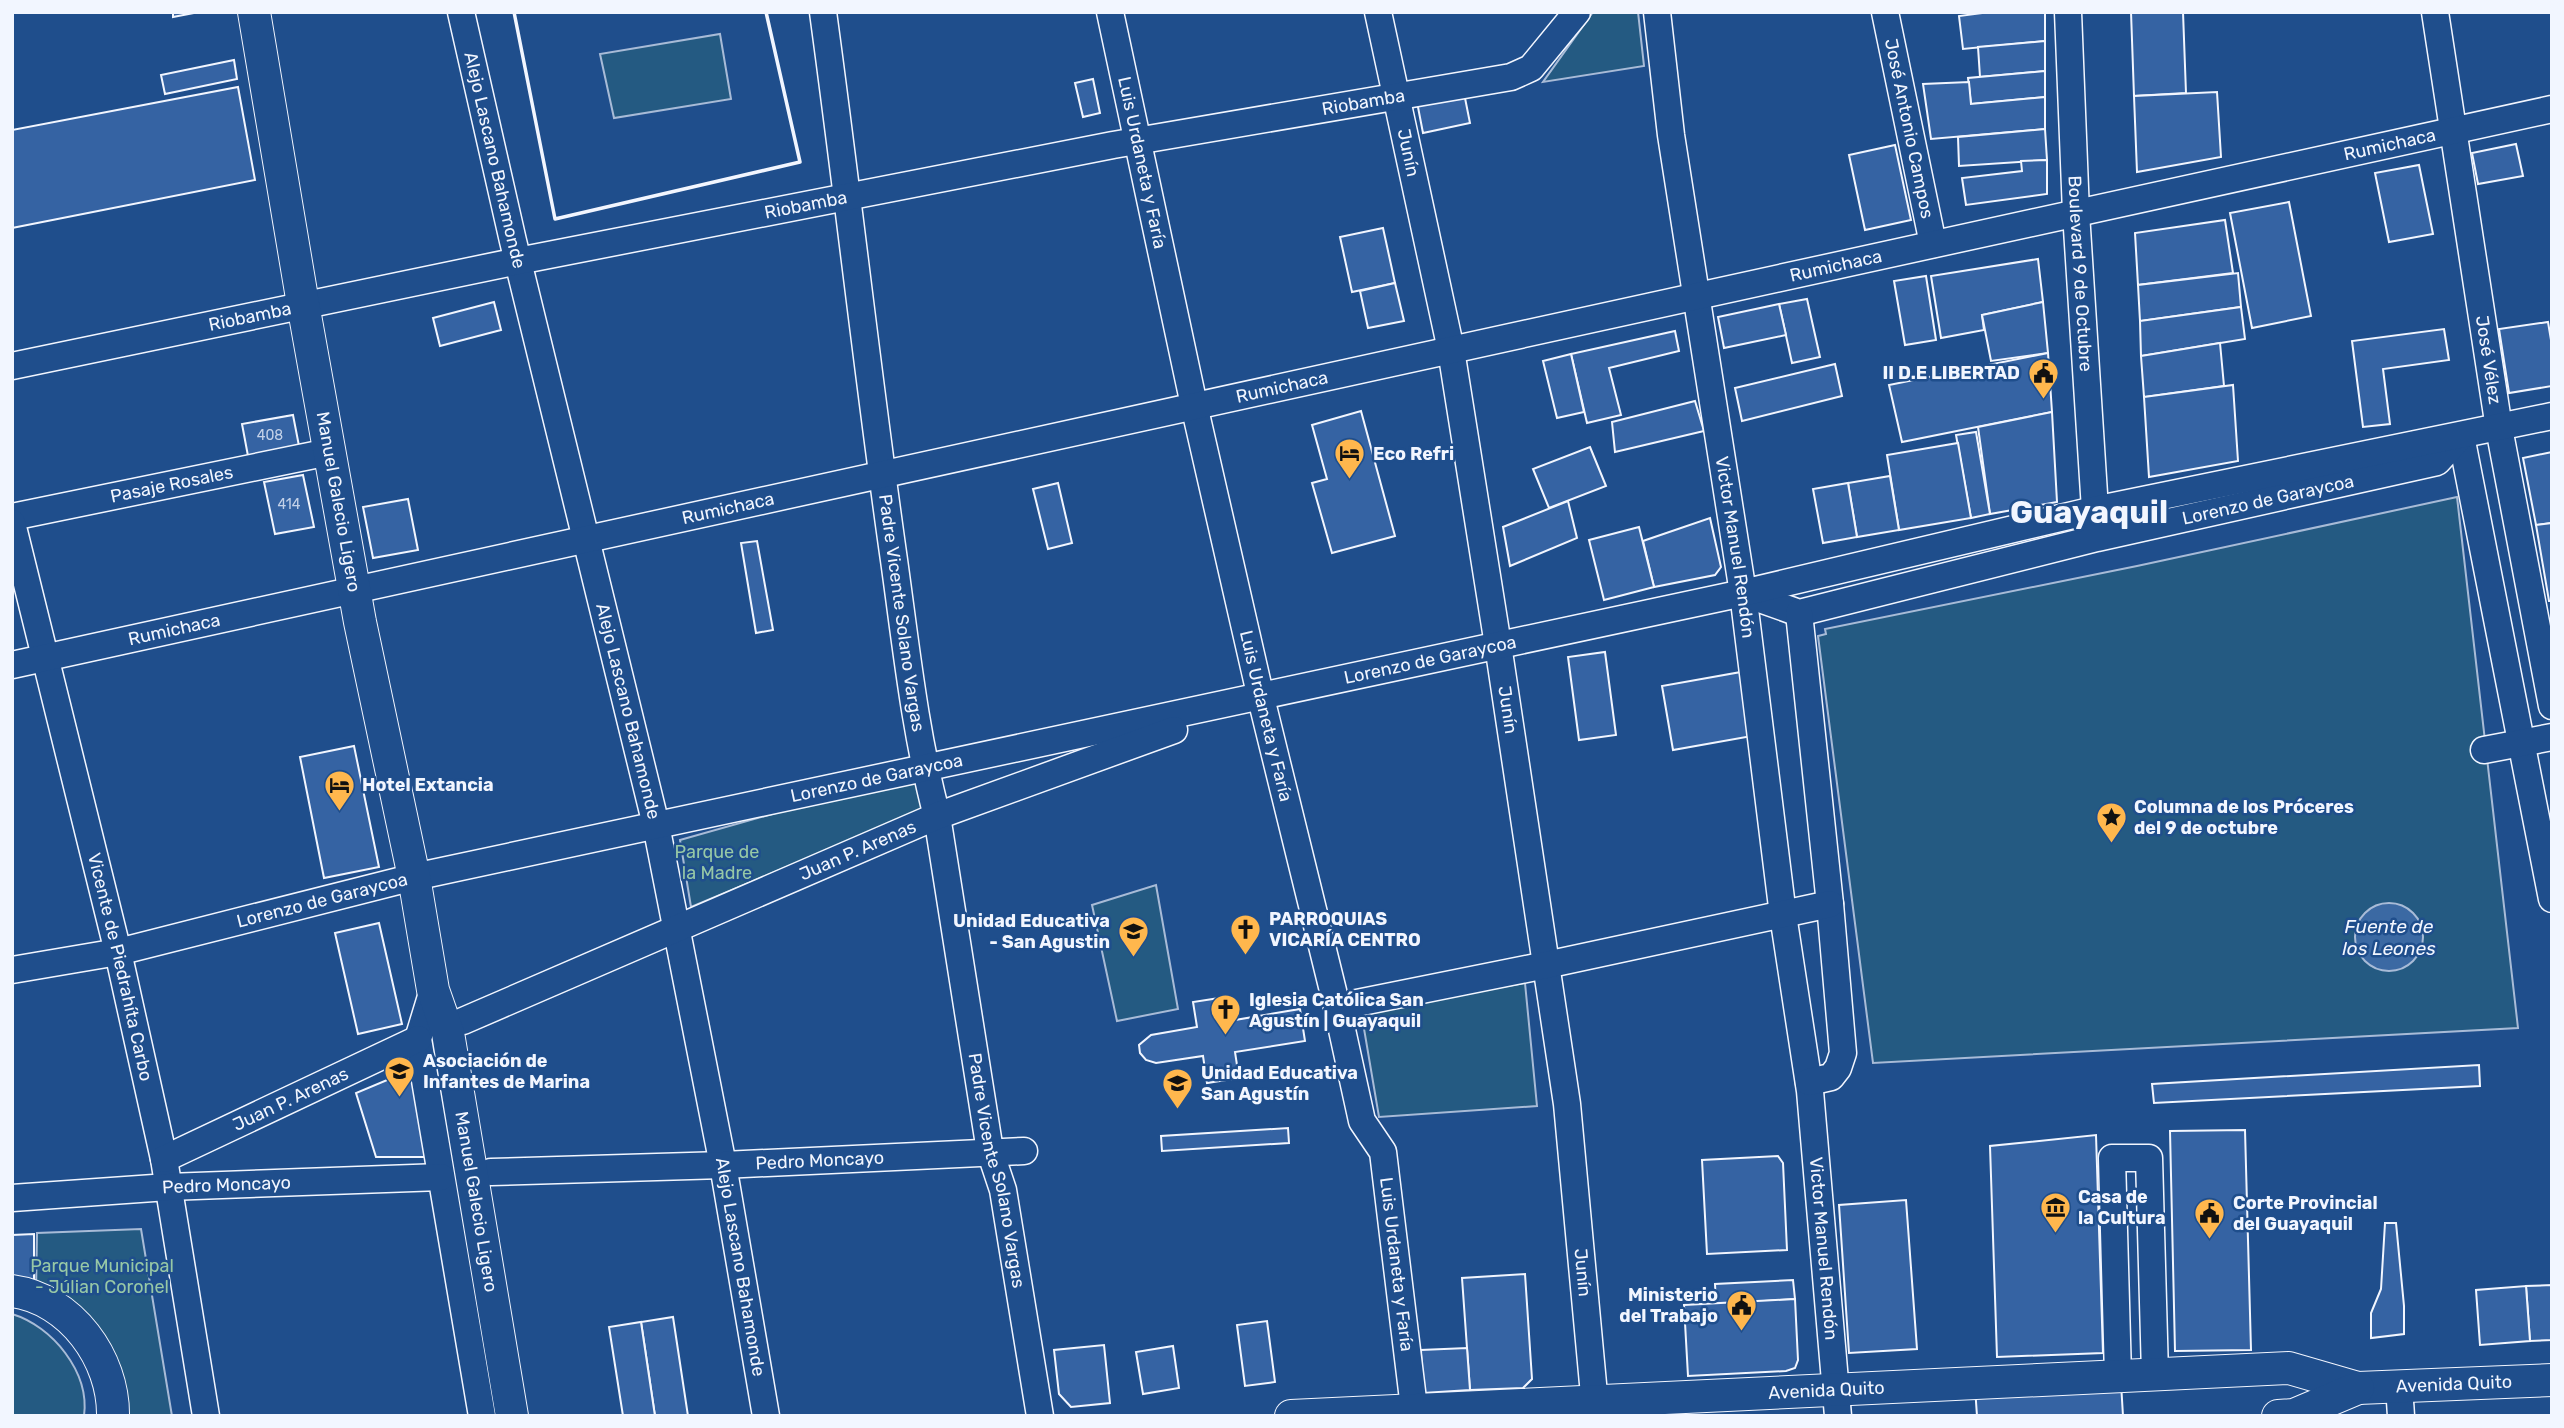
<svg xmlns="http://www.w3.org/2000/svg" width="2564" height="1428" viewBox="0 0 2564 1428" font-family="Rubik,sans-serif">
  <rect width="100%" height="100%" fill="#1f4e8c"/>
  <g fill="#245a82" stroke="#a8bbd7" stroke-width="2">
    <path d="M 1593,12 L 1638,12 L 1644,66 L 1543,82 Z"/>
    <path d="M 720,34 L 731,99 L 614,118 L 600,54 Z"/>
    <path d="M 2457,497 L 2518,1028 L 1873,1063 L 1818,636 L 1826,634 L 1825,629 L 2137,566 Z"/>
    <path d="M 914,774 L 923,810 L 691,907 L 680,840 Z"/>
    <path d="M 1156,885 L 1178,1009 L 1117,1021 L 1092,905 Z"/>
    <path d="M 1525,983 L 1537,1106 L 1379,1117 L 1361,1011 Z"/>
    <path d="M 141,1229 L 172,1416 L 124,1416 L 36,1292 L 37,1233 Z"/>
    <path d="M 12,1314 C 52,1326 90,1372 84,1416 L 12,1416 Z"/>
  </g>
  <circle fill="#3b69a3" stroke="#a8bbd7" stroke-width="2" cx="2389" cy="937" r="34"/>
  <g fill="#3563a3" stroke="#f2f6ff" stroke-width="2">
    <path d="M 173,12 L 199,12 L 173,17 Z"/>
    <path d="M 1990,12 L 2045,12 L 2045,41 L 1963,49 L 1959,16 Z"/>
    <path d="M 2131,12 L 2183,12 L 2186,93 L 2134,96 Z"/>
    <path d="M 2045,41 L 2045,71 L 1980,77 L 1978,47 Z"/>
    <path d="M 234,60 L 237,79 L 165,94 L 161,75 Z"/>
    <path d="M 2045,71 L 2045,97 L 1971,104 L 1968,78 Z"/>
    <path d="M 1093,79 L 1100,113 L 1083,117 L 1075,83 Z"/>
    <path d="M 1969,82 L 1971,104 L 2045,97 L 2045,129 L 1931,139 L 1923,84 Z"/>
    <path d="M 238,87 L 255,180 L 12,228 L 12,130 Z"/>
    <path d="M 2217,92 L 2221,157 L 2137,172 L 2134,96 Z"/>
    <path d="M 1464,93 L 1470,123 L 1423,133 L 1417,102 Z"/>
    <path d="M 2045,129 L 2047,160 L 1959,166 L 1958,137 Z"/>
    <path d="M 2516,144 L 2523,176 L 2478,184 L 2472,153 Z"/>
    <path d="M 1895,145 L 1911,220 L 1865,230 L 1849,155 Z"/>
    <path d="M 2047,160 L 2047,194 L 1966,205 L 1962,178 L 2022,171 L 2021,161 Z"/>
    <path d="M 2419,165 L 2433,234 L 2389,242 L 2375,173 Z"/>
    <path d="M 2289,202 L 2311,316 L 2252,328 L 2230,213 Z"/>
    <path d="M 2225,220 L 2233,273 L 2138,285 L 2135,233 Z"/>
    <path d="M 1383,228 L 1395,283 L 1352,292 L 1340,237 Z"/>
    <path d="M 2038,259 L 2043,302 L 1982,315 L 1984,330 L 1941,338 L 1931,276 Z"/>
    <path d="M 2238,273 L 2241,307 L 2140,321 L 2138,285 Z"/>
    <path d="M 1926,276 L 1936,340 L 1905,345 L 1894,281 Z"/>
    <path d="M 1395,283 L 1404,321 L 1368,328 L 1360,291 Z"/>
    <path d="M 1807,299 L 1820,357 L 1792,363 L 1779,304 Z"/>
    <path d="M 494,302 L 501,330 L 440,346 L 433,318 Z"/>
    <path d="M 2043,302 L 2048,353 L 1991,361 L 1982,315 Z"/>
    <path d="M 1779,304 L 1786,335 L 1724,348 L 1718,317 Z"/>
    <path d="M 2241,307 L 2245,339 L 2141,356 L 2140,321 Z"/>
    <path d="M 2548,322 L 2552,346 L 2552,386 L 2509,393 L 2499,329 Z"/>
    <path d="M 2444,329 L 2449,360 L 2383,369 L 2390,424 L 2363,427 L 2352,341 Z"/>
    <path d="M 1675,331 L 1679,351 L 1609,368 L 1621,415 L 1587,423 L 1571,354 Z"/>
    <path d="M 2220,343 L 2224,386 L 2144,397 L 2141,356 Z"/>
    <path d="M 2048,353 L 2052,412 L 1902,442 L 1889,385 Z"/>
    <path d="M 1571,354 L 1584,412 L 1557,418 L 1543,361 Z"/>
    <path d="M 1835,364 L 1842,396 L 1742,421 L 1735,388 Z"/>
    <path d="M 2233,385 L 2238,461 L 2149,477 L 2144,397 Z"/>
    <path d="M 1695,401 L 1704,431 L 1615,452 L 1612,422 Z"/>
    <path d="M 1361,411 L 1395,536 L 1332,553 L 1312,483 L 1327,479 L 1312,425 Z"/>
    <path d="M 2052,412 L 2057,502 L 1990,514 L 1978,427 Z"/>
    <path d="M 293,415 L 299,446 L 248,456 L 242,424 Z"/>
    <path d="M 1976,432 L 1990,514 L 1971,518 L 1956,435 Z"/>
    <path d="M 1958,443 L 1971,518 L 1899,530 L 1887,455 Z"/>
    <path d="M 1590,447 L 1606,486 L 1549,508 L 1533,469 Z"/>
    <path d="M 2552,452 L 2552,523 L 2536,525 L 2523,458 Z"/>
    <path d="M 303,475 L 314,527 L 275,534 L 264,482 Z"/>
    <path d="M 1890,476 L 1899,530 L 1857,537 L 1848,483 Z"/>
    <path d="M 1058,483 L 1072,543 L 1048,549 L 1033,489 Z"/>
    <path d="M 1848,483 L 1857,537 L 1823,543 L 1813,489 Z"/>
    <path d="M 408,499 L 418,550 L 373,558 L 363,507 Z"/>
    <path d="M 1568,501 L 1577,538 L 1510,566 L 1503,527 Z"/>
    <path d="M 1710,518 L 1721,567 L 1715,575 L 1654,587 L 1643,541 Z"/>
    <path d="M 2552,523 L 2552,601 L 2549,601 L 2536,525 Z"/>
    <path d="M 1639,527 L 1654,587 L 1604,600 L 1589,540 Z"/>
    <path d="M 757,541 L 773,630 L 756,633 L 741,543 Z"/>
    <path d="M 1605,652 L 1616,735 L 1579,740 L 1568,657 Z"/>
    <path d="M 1741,672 L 1752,736 L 1673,750 L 1662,686 Z"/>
    <path d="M 354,746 L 379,867 L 324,878 L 300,757 Z"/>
    <path d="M 379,923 L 402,1024 L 358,1034 L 335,933 Z"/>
    <path d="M 1226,997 L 1229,1021 L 1300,1009 L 1305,1041 L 1235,1052 L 1239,1078 L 1207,1083 L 1203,1056 L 1156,1063 L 1146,1060 L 1140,1053 L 1139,1045 L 1151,1035 L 1197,1027 L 1193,1002 Z"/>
    <path d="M 2479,1065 L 2480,1086 L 2154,1103 L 2152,1084 Z"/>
    <path d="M 411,1070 L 426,1157 L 376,1157 L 356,1093 Z"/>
    <path d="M 1288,1128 L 1289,1143 L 1162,1151 L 1161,1136 Z"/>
    <path d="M 2245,1130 L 2251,1350 L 2175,1351 L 2170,1131 Z"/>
    <path d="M 2096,1135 L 2103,1353 L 1997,1357 L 1990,1146 Z"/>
    <path d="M 1778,1156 L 1783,1163 L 1787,1250 L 1707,1254 L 1702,1160 Z"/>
    <path d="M 1906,1200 L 1917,1349 L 1849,1353 L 1839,1205 Z"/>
    <path d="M 2385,1223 L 2396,1223 L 2404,1306 L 2404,1334 L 2371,1338 L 2371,1313 L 2381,1289 Z"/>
    <path d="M 34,1234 L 34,1289 L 12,1285 L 12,1235 Z"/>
    <path d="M 1525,1274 L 1532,1379 L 1523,1388 L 1470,1390 L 1462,1278 Z"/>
    <path d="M 1793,1280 L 1795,1299 L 1716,1304 L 1715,1284 Z"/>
    <path d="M 2552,1285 L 2552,1340 L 2530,1341 L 2526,1286 Z"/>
    <path d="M 2526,1286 L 2530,1341 L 2480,1345 L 2476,1290 Z"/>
    <path d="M 1795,1299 L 1798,1360 L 1795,1368 L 1786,1371 L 1688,1376 L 1684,1305 Z"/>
    <path d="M 673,1317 L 688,1416 L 655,1416 L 641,1322 Z"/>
    <path d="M 1267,1321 L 1275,1382 L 1245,1386 L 1237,1325 Z"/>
    <path d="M 641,1322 L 655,1416 L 623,1416 L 609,1327 Z"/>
    <path d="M 1104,1345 L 1110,1403 L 1071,1407 L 1059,1394 L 1054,1350 Z"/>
    <path d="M 1173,1346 L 1179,1388 L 1143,1394 L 1136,1352 Z"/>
    <path d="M 1467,1348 L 1470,1390 L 1423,1393 L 1421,1350 Z"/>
    <path d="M 1974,1373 L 2121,1383 L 2123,1416 L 1977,1416 Z"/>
  </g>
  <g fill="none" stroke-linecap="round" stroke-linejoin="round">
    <defs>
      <g id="minor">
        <path id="s1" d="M 461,12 L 513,241 L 656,825 L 723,1165 L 766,1416"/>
        <path id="s2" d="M 823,12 C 848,195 868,378 894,560 C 906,646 915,733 937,816 L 990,1151 L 1003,1190 L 1040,1416"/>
        <path id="s3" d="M 1110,12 L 1194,405 L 1261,698 L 1337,1007 L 1362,1121 L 1383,1152 L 1415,1416"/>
        <path id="s4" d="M 1378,12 L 1451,350 L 1498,645 L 1567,1104 L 1596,1416"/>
        <path id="s5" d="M 1657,12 L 1671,135 L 1743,593 L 1783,915 L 1810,1091 L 1838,1416"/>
        <path id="s6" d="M 1885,12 L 1933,244"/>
        <path id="s7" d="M 2068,12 L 2076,213 L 2096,525"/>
        <path id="s8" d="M 2435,12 L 2499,428 L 2552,706"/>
        <path id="s9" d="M 12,366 L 518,261 L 1113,145 L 1511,77 L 1531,68 L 1577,12"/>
        <path d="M 2461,436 L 2552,899"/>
        <path id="s10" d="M 12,517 L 329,452"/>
        <path id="s11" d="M 12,523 L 118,952 L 164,1159 L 206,1416"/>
        <path id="s12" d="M 1743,593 L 1799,613 L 2097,538 L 2437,462 L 2461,436"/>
        <path d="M 1799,613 L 1830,904 L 1843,1053 L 1838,1068 L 1831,1077 L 1809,1082"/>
        <path id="s13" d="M 12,665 L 2552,109"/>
        <path d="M 2484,750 L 2552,737"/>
        <path id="s14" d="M 12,970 L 118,952 L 414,877 L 1743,593 L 2094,510 L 2552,416"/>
        <path d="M 433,990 L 418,1039 L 482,1416"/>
        <path d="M 1337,1007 L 1546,965 L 1830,904"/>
        <path id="s15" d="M 463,1021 L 937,816 L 1174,730"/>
        <path id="s16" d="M 164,1159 L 418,1039"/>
        <path id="s17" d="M 491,1172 L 723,1165 L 1024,1151"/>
        <path id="s18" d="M 12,1198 L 168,1187 L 441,1177"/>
        <path d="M 2118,1376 L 2112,1158 L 2149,1158 L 2155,1374"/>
        <path d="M 2399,1386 L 2401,1416"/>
      </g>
      <g id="major">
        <path id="s19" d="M 254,12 L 303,304 L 360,622 L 414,877 L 433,990 L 448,1033 L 512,1416"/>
        <path d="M 12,1291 C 71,1299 114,1359 113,1416"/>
        <path id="s20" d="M 1291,1416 L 2289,1368 L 2358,1388 L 2552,1380"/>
        <path d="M 2278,1416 L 2294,1415 L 2358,1388"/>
      </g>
    </defs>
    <use href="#minor" stroke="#f2f6ff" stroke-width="29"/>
    <use href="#major" stroke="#f2f6ff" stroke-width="34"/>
    <use href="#minor" stroke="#1f4e8c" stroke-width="26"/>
    <use href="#major" stroke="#1f4e8c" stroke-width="32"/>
    <path stroke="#f2f6ff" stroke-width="3.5" d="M 514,12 L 555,219 L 800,162 L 766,12"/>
  </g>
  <defs>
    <symbol id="civic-pin" viewBox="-11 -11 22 30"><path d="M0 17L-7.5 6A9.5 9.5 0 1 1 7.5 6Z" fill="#ffb74d" stroke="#1f4e8c"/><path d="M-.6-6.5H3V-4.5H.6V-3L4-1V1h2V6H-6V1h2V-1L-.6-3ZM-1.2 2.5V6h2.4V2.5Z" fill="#111"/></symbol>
    <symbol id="hotel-pin" viewBox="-11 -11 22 30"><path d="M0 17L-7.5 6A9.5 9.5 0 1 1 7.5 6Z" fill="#ffb74d" stroke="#1f4e8c"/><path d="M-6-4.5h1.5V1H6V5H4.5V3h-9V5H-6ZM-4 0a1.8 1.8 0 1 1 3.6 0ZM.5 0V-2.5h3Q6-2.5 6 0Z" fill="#111"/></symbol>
    <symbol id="sight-pin" viewBox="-11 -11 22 30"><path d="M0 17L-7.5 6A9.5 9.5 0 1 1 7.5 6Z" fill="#ffb74d" stroke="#1f4e8c"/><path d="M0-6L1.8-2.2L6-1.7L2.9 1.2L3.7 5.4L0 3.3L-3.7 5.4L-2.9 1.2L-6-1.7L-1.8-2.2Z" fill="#111"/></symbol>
    <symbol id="church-pin" viewBox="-11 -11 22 30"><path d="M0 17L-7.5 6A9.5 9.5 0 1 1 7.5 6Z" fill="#ffb74d" stroke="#1f4e8c"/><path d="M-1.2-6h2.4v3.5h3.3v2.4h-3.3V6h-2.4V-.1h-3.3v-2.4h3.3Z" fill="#111"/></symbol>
    <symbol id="school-pin" viewBox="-11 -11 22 30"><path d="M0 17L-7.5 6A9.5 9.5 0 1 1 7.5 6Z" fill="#ffb74d" stroke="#1f4e8c"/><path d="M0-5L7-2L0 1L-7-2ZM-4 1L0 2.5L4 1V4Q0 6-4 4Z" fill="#111"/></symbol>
    <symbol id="museum-pin" viewBox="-11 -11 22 30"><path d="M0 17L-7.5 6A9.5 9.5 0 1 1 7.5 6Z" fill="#ffb74d" stroke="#1f4e8c"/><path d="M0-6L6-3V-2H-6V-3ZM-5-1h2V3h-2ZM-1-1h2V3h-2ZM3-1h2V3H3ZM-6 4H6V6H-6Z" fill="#111"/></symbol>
  </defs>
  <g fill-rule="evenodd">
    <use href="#civic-pin" x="2026" y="356" width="35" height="47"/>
    <use href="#hotel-pin" x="1332" y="436" width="35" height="47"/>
    <use href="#hotel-pin" x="322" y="768" width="35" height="47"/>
    <use href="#sight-pin" x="2094" y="800" width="35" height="47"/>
    <use href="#church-pin" x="1228" y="912" width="35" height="47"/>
    <use href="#school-pin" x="1116" y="914" width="35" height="47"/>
    <use href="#church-pin" x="1208" y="992" width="35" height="47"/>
    <use href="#school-pin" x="382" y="1054" width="35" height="47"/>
    <use href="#school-pin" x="1160" y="1066" width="35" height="47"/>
    <use href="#museum-pin" x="2038" y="1190" width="35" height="47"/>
    <use href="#civic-pin" x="2192" y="1196" width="35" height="47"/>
    <use href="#civic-pin" x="1724" y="1288" width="35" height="47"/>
  </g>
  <g text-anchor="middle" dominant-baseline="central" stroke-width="5" stroke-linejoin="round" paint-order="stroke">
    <g font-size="14" fill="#c3d1e8">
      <text x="270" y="435">408</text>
      <text x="289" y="504">414</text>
    </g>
    <g font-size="18" fill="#f2f6ff" stroke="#1f4e8c">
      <text stroke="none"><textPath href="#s9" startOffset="1377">Riobamba</textPath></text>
      <text stroke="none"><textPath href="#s6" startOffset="119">José Antonio Campos</textPath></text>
      <text stroke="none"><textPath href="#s13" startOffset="2434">Rumichaca</textPath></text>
      <text stroke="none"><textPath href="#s4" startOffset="144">Junín</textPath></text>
      <text stroke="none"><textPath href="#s1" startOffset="152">Alejo Lascano Bahamonde</textPath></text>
      <text stroke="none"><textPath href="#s3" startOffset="154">Luis Urdaneta y Faría</textPath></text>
      <text stroke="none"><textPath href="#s9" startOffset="810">Riobamba</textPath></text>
      <text stroke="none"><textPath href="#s13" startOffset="1867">Rumichaca</textPath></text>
      <text stroke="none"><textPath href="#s7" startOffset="262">Boulevard 9 de Octubre</textPath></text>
      <text stroke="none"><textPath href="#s9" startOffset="243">Riobamba</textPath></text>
      <text stroke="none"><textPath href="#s8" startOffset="352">José Vélez</textPath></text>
      <text stroke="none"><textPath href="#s13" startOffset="1300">Rumichaca</textPath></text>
      <text stroke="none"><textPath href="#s10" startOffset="163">Pasaje Rosales</textPath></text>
      <text stroke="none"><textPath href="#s12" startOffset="542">Lorenzo de Garaycoa</textPath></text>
      <text stroke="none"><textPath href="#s19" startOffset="497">Manuel Galecio Ligero</textPath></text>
      <text stroke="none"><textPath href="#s13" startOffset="733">Rumichaca</textPath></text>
      <text stroke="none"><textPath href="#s5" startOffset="541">Victor Manuel Rendón</textPath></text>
      <text stroke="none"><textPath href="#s2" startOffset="606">Padre Vicente Solano Vargas</textPath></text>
      <text stroke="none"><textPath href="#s13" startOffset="166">Rumichaca</textPath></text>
      <text stroke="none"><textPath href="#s14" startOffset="1452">Lorenzo de Garaycoa</textPath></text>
      <text stroke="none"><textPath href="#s1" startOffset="719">Alejo Lascano Bahamonde</textPath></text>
      <text stroke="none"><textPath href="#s4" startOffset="710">Junín</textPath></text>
      <text stroke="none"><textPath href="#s3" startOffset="721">Luis Urdaneta y Faría</textPath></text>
      <text stroke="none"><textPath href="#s14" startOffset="886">Lorenzo de Garaycoa</textPath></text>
      <text stroke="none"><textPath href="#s15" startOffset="430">Juan P. Arenas</textPath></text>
      <text stroke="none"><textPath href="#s14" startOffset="318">Lorenzo de Garaycoa</textPath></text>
      <text stroke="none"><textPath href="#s11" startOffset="457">Vicente de Piedrahíta Carbo</textPath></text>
      <text stroke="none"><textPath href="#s16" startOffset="140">Juan P. Arenas</textPath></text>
      <text stroke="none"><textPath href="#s17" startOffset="329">Pedro Moncayo</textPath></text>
      <text stroke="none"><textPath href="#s2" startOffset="1172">Padre Vicente Solano Vargas</textPath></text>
      <text stroke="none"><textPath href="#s18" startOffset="215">Pedro Moncayo</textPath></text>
      <text stroke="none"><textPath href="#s19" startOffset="1211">Manuel Galecio Ligero</textPath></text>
      <text stroke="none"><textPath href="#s5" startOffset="1248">Victor Manuel Rendón</textPath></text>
      <text stroke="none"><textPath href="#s3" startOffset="1288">Luis Urdaneta y Faría</textPath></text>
      <text stroke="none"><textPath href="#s1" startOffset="1286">Alejo Lascano Bahamonde</textPath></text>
      <text stroke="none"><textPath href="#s4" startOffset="1278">Junín</textPath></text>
      <text stroke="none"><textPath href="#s20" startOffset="1167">Avenida Quito</textPath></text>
      <text stroke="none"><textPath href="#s20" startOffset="536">Avenida Quito</textPath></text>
    </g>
    <g font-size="18" font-weight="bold" fill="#f2f6ff" stroke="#1f4e8c" text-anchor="start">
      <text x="2020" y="373" text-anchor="end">II D.E LIBERTAD</text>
      <text x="1373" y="454">Eco Refri</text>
      <text x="362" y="785">Hotel Extancia</text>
      <text x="2134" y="807">Columna de los Próceres<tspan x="2134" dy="21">del 9 de octubre</tspan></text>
      <text x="1269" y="919">PARROQUIAS<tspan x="1269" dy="21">VICARÍA CENTRO</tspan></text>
      <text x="1110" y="921" text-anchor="end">Unidad Educativa<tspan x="1110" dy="21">- San Agustin</tspan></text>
      <text x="1249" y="1000">Iglesia Católica San<tspan x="1249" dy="21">Agustín | Guayaquil</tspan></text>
      <text x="423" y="1061">Asociación de<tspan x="423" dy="21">Infantes de Marina</tspan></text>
      <text x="1201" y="1073">Unidad Educativa<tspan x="1201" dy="21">San Agustín</tspan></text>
      <text x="2078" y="1197">Casa de<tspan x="2078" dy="21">la Cultura</tspan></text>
      <text x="2233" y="1203">Corte Provincial<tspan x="2233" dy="21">del Guayaquil</tspan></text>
      <text x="1718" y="1295" text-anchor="end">Ministerio<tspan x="1718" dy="21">del Trabajo</tspan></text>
    </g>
    <g font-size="18" fill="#97c8a6" stroke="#1f4e8c">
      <text x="717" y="852">Parque de<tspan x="717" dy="21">la Madre</tspan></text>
      <text x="102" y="1266">Parque Municipal<tspan x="102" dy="21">- Júlian Coronel</tspan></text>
    </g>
    <g font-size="19" font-style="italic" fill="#f2f6ff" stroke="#1f4e8c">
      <text x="2389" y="926">Fuente de<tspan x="2389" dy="22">los Leones</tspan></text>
    </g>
    <g font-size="32" font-weight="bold" fill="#f2f6ff" stroke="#1f4e8c">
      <text x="2089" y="512">Guayaquil</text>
    </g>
  </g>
  <rect width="2564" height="1428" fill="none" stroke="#f2f6ff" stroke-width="28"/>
</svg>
